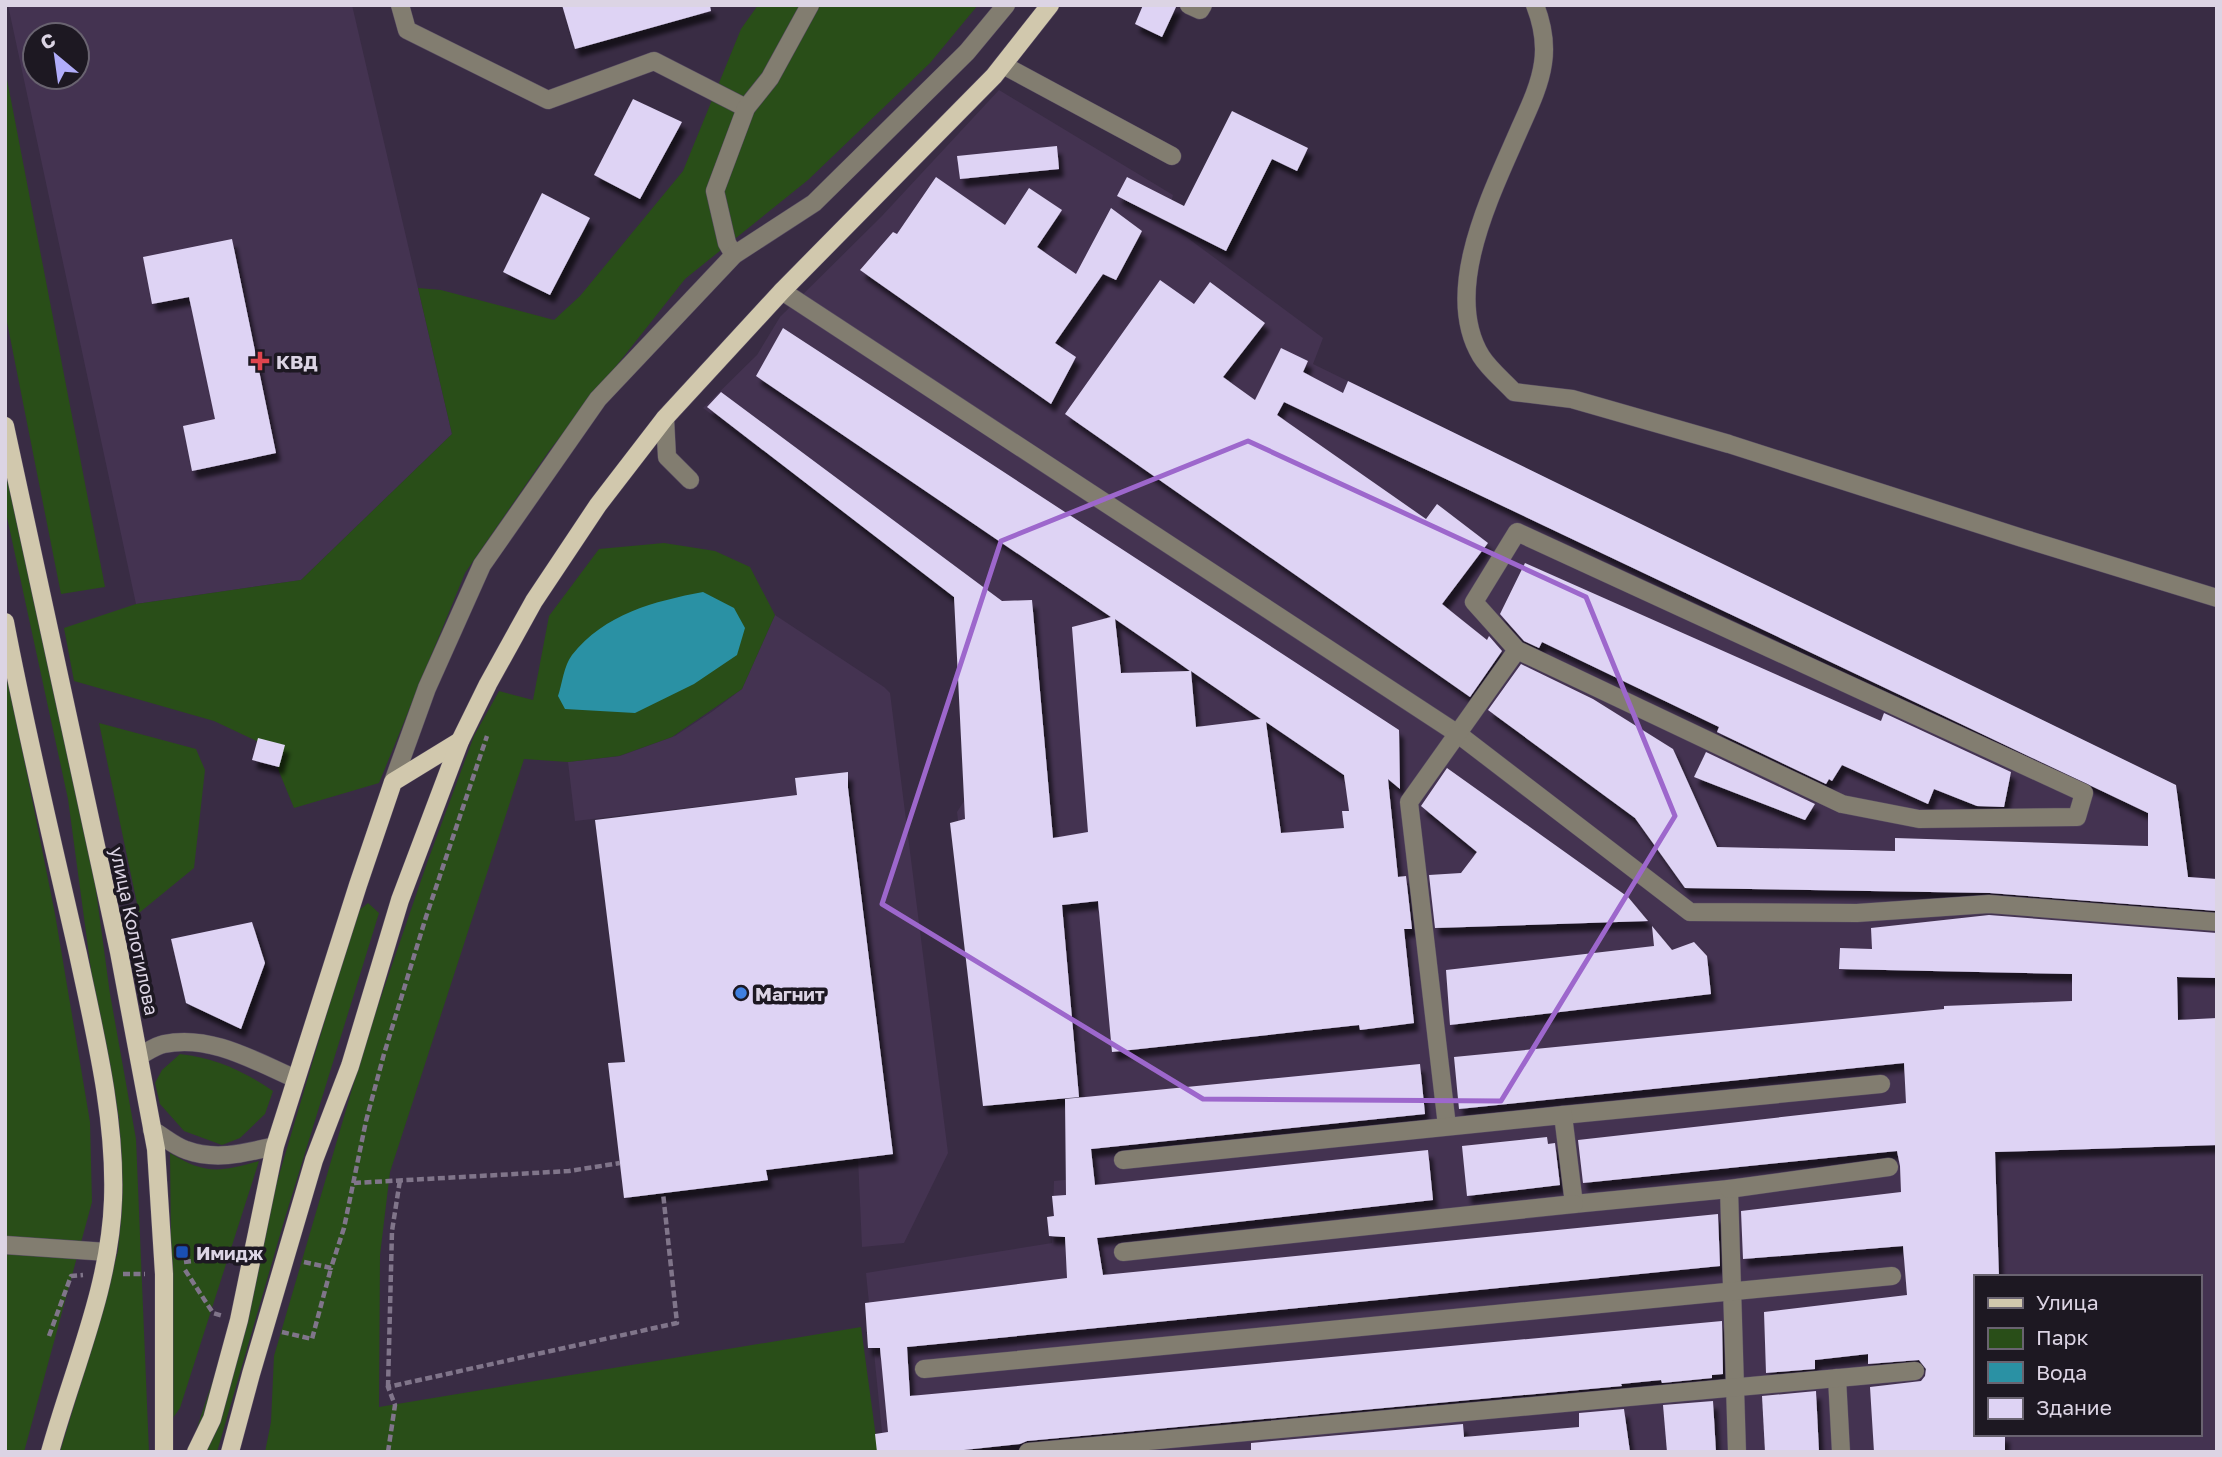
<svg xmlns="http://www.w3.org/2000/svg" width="2222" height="1457" viewBox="0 0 2222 1457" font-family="'Golos Text',sans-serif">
  <defs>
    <filter id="shadow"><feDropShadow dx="4.5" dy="8" stdDeviation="2" flood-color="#0009"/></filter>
  </defs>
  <rect width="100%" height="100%" fill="#392c44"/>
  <g fill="#443351" fill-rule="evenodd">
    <path d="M 8,5 L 352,5 L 452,434 L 301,580 L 136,604 ZM 35,35 L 77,35 L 77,77 L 35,77 Z"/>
    <path d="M 999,90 L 1173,195 L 1166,222 L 1323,338 L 1313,364 L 2169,782 L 2188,876 L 2217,879 L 2217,1452 L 884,1452 L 866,1273 L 1052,1243 L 1054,1181 L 1074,1179 L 1074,1098 L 992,1104 L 957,812 L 971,790 L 960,593 L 703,408 L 757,355 L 780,317 L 881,217 ZM 1975,1277 L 2199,1277 L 2199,1434 L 1975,1434 Z"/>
    <path d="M 775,615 L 884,687 L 890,693 L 948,1153 L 904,1243 L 862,1247 L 858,1158 L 893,1153 L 848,772 L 795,778 L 797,795 L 575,821 L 568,762 L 620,756 L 675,736 L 713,711 L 742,689 Z"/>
  </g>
  <g fill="#294e18">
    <path d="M 758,5 L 978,5 L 930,63 L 808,180 L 685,279 L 549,451 L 465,573 L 379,783 L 294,808 L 269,747 L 214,721 L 74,681 L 64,628 L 136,604 L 301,580 L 452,434 L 418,288 L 441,290 L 554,320 L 580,296 L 683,171 L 741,29 Z"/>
    <path d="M 5,69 L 105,587 L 61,594 L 5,312 Z"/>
    <path d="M 5,455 L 91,854 L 110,994 L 136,1139 L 149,1452 L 60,1452 L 91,1350 L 118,1251 L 122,1207 L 121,1161 L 119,1118 L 94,992 L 68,799 L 5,508 Z"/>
    <path d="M 664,543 L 715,551 L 750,567 L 775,615 L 742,689 L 672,737 L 619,756 L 568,762 L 524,759 L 390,1172 L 380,1255 L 379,1407 L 861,1327 L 878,1452 L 265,1452 L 271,1422 L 274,1356 L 367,1038 L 427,863 L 474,736 L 499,691 L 533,700 L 549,616 L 599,549 Z"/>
    <path d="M 5,664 L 55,914 L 90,1122 L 92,1202 L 24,1452 L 5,1452 Z"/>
    <path d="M 99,723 L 196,749 L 205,770 L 194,868 L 139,913 Z"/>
    <path d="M 368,903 L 379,913 L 284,1221 L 217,1452 L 189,1452 L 264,1226 L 357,912 Z"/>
    <path d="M 180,1054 C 215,1058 244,1071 273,1091 L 265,1114 L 240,1138 L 222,1145 L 184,1131 L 160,1104 L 155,1083 L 162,1070 Z"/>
    <path d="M 170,1153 C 206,1175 220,1172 259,1161 L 180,1408 L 173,1418 Z"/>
  </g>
  <path fill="#2a91a4" d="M 703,592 L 734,608 L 745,628 L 737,655 L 694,684 L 635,713 L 565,709 L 558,696 C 562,684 564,665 572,655 C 604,614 655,601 703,592 Z"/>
  <g fill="#ded3f4" fill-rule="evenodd" filter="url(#shadow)">
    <path d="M 562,5 L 710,5 L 711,11 L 575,49 Z"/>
    <path d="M 1143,5 L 1177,5 L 1162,37 L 1135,24 Z"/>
    <path d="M 633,99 L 682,122 L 640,199 L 594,175 Z"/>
    <path d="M 1232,111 L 1308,148 L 1297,171 L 1272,159 L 1226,251 L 1117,196 L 1127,177 L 1184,206 Z"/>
    <path d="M 1057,146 L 1059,169 L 960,179 L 957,156 Z"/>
    <path d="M 936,177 L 1005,225 L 1029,188 L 1062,210 L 1037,247 L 1076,274 L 1111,208 L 1142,231 L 1116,280 L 1103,274 L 1055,343 L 1076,357 L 1051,404 L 860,270 L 893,232 L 897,234 Z"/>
    <path d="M 542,193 L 590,218 L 550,295 L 503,272 Z"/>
    <path d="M 232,239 L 276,453 L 192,471 L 183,426 L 215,419 L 189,297 L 152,304 L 143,257 Z"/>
    <path d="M 1160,280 L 1194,304 L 1210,282 L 1265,323 L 1223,377 L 1255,400 L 1281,348 L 1308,361 L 1303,372 L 1343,393 L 1348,381 L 2176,785 L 2188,877 L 2217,879 L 2217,911 L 1990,893 L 1685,888 L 1635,818 L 1488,710 L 1521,664 L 1593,699 L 1673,749 L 1717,847 L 1895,851 L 1895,838 L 2148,846 L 2148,813 L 1284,402 L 1277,415 L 1426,519 L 1437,504 L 1488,543 L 1442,604 L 1487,640 L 1489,636 L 1502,651 L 1470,697 L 1065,414 Z"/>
    <path d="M 783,328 L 1399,730 L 1400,789 L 1388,779 L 1398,877 L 1406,876 L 1412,929 L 1404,929 L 1414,1023 L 1360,1030 L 1359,1025 L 1112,1052 L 1098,901 L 1062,905 L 1079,1097 L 983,1106 L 950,823 L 965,819 L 954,597 L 707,407 L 721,392 L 1002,601 L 1032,600 L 1053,838 L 1088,832 L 1072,627 L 1111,617 L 756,376 ZM 1115,619 L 1176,661 L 1190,671 L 1121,673 ZM 1191,671 L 1261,719 L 1196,727 ZM 1266,722 L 1344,775 L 1349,811 L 1342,811 L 1344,828 L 1281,833 Z"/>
    <path d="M 1525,563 L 1881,721 L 1884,713 L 2011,772 L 2004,807 L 1977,806 L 1934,789 L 1928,804 L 1842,765 L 1832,781 L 1829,779 L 1826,784 L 1717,732 L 1719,727 L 1542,642 L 1539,648 L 1524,641 L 1500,614 Z"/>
    <path d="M 258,738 L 285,745 L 279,767 L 252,760 Z"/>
    <path d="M 1706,752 L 1815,804 L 1805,820 L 1694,777 Z"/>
    <path d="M 1447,768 L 1628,897 L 1648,921 L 1435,928 L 1429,875 L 1461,873 L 1477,852 L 1421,806 Z"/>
    <path d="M 848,772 L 848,788 L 893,1154 L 766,1170 L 768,1180 L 624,1198 L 608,1063 L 625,1062 L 595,820 L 797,795 L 795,778 Z"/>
    <path d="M 1989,915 L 2217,933 L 2217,978 L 2177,977 L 2178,1020 L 2217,1018 L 2217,1145 L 1995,1152 L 1999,1277 L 1975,1277 L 1975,1434 L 2005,1434 L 2005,1452 L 1874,1452 L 1870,1387 L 1921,1381 L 1925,1376 L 1926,1369 L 1919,1360 L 1868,1364 L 1868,1354 L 1815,1360 L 1815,1369 L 1766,1373 L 1764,1312 L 1907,1295 L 1903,1246 L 1743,1259 L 1741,1211 L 1901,1192 L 1900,1166 L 1897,1151 L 1583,1183 L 1578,1140 L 1906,1103 L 1904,1063 L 1459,1109 L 1454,1057 L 1944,1009 L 1944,1006 L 2072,1001 L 2072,974 L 1839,969 L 1840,948 L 1872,949 L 1871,928 Z"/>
    <path d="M 252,922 L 265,963 L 241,1029 L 186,1003 L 171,939 Z"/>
    <path d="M 1652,926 L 1672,950 L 1694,942 L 1707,956 L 1711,994 L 1450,1025 L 1446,970 L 1654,946 Z"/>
    <path d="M 1420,1064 L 1425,1114 L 1091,1149 L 1095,1185 L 1428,1150 L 1433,1200 L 1097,1238 L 1103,1275 L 1718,1214 L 1720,1266 L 907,1347 L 910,1396 L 1722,1321 L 1723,1374 L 1712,1375 L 1712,1378 L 1662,1383 L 1661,1380 L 1621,1384 L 1622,1386 L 1027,1441 L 1020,1444 L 945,1452 L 877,1452 L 875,1434 L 888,1432 L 880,1348 L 868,1348 L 865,1303 L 1067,1278 L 1065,1237 L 1049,1236 L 1047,1217 L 1054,1216 L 1052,1196 L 1066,1195 L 1065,1099 Z"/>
    <path d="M 1547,1137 L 1548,1144 L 1555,1143 L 1560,1185 L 1467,1196 L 1462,1146 Z"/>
    <path d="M 1816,1391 L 1819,1452 L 1765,1452 L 1762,1396 Z"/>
    <path d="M 1713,1401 L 1716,1452 L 1667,1452 L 1663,1405 Z"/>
    <path d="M 1624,1409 L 1630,1452 L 1251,1452 L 1251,1443 L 1463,1424 L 1464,1437 L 1579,1427 L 1579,1413 Z"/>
  </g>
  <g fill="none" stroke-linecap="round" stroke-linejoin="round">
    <defs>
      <g id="minor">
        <path d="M 400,5 L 407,30 L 548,100 L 654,61 L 746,108"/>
        <path d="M 1189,5 L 1200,10 L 1203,5"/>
        <path d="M 1535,5 C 1542,23 1546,43 1543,63 C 1540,85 1529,108 1520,128 C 1493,191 1441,290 1481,356 C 1489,369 1504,381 1514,392 L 1572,399 L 1729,444 L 2022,538 L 2217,598"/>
        <path d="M 1003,65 L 1172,156"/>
        <path d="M 734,255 L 727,243 L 715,191 L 746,108 L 770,78 L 810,5"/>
        <path d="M 782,291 L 1458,734 L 1690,912 L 1857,913 L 1989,904 L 2217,922"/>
        <path d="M 665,418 L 667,457 L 690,480"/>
        <path d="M 393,782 L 427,688 L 482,565 L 598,399 L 734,255 L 814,203 L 967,52 L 1006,5"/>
        <path d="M 139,1056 C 147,1052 155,1046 164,1044 C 210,1034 255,1061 296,1079"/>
        <path d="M 1563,1115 L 1881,1084"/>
        <path d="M 1447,1126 L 1409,802 L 1517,650 L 1842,804 L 1919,819 L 2077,817 L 2084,793 L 1517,532 L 1474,602 L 1517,650"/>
        <path d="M 152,1130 C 163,1136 174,1146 186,1150 C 216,1161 245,1153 275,1146"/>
        <path d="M 1123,1160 L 1563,1115 L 1574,1204 L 1729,1189 L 1737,1452"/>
        <path d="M 1729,1189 L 1889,1167"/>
        <path d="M 5,1245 L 107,1252"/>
        <path d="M 1123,1252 L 1574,1204"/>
        <path d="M 924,1369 L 1892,1276"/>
        <path d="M 1837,1378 L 1841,1452"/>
        <path d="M 1028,1452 L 1915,1371"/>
      </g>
      <g id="major">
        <path d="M 5,426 L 119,952 L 156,1149 L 164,1274 L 164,1452"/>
        <path d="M 5,622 C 26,733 53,844 78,954 C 95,1034 116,1118 113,1200 C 110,1287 73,1369 50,1452"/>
        <path d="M 196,1452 L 212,1419 L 239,1320 L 275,1146 L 358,885 L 393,782 L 460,741"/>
        <path d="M 230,1452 L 251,1374 L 314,1160 L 350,1066 L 400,900 L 460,741 L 488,684 L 534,601 L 598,505 L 665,418 L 782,291 L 994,76 L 1050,5"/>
      </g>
    </defs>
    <use href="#minor" stroke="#564a61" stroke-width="19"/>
    <use href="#major" stroke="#564a61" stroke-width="19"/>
    <g stroke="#80758a" stroke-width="4.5" stroke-dasharray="7 3.5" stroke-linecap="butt">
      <path d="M 354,1183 L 569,1171 L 620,1163"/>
      <path d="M 184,1262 L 233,1256"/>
      <path d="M 304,1262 L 331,1268 L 344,1228 L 366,1121 L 384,1054 L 426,917 L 487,736"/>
      <path d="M 185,1270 L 213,1313 L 223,1316"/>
      <path d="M 123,1274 L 145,1274"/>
      <path d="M 282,1332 L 312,1339 L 331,1268"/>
      <path d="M 49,1336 L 71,1276 L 83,1275"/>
      <path d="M 388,1387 L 392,1231 L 400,1180"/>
      <path d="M 388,1452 L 395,1405 L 388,1387 L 677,1323 L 663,1193"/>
    </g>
    <use href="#minor" stroke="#827d70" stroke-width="18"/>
    <use href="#major" stroke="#d1c8ad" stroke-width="18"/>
  </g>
  <path fill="none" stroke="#9d67cc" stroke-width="5" stroke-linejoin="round" d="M 1248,441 L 1586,597 L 1675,816 L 1501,1101 L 1203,1099 L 882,904 L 1001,541 Z"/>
  <path fill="#e0444e" stroke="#1d1822" stroke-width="2.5" d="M256.5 350.5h7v7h7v7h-7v7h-7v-7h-7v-7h7z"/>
  <circle fill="#3f7fe0" stroke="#1d1822" stroke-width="2.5" cx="741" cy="993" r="7"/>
  <rect fill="#1a4fb4" stroke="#1d1822" stroke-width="2.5" x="175" y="1245" width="14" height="14" rx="3.5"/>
  <g text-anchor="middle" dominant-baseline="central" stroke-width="7" stroke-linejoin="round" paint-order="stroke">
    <g font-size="19" font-weight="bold" fill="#dcd4e4" stroke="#1d1822" text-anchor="start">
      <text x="276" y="361">КВД</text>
      <text x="755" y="993">Магнит</text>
      <text x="196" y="1252">Имидж</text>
    </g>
    <g font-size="19" fill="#dcd4e4" stroke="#1d1822">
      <text transform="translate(135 931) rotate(78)">улица Колотилова</text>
    </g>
  </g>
  <rect width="2222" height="1457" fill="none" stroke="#dcd4e4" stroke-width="14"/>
  <rect x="1974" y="1275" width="228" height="161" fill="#1d1822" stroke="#696370" stroke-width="2"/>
  <rect x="1988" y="1298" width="35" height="10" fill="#d1c8ad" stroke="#696370" stroke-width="2"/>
  <text x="2036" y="1310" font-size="21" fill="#dcd4e4">Улица</text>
  <rect x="1988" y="1328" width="35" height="21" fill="#294e18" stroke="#696370" stroke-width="2"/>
  <text x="2036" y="1345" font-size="21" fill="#dcd4e4">Парк</text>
  <rect x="1988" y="1362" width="35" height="21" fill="#2a91a4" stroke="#696370" stroke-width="2"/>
  <text x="2036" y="1380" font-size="21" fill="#dcd4e4">Вода</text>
  <rect x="1988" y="1398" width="35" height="21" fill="#ded3f4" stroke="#696370" stroke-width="2"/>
  <text x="2036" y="1415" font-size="21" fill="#dcd4e4">Здание</text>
  <g transform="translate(56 56) rotate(331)"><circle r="33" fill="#1d1822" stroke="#696370" stroke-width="2"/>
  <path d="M0-5L12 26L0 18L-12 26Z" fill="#b1adfa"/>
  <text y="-10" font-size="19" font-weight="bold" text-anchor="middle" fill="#dcd4e4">С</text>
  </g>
</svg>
